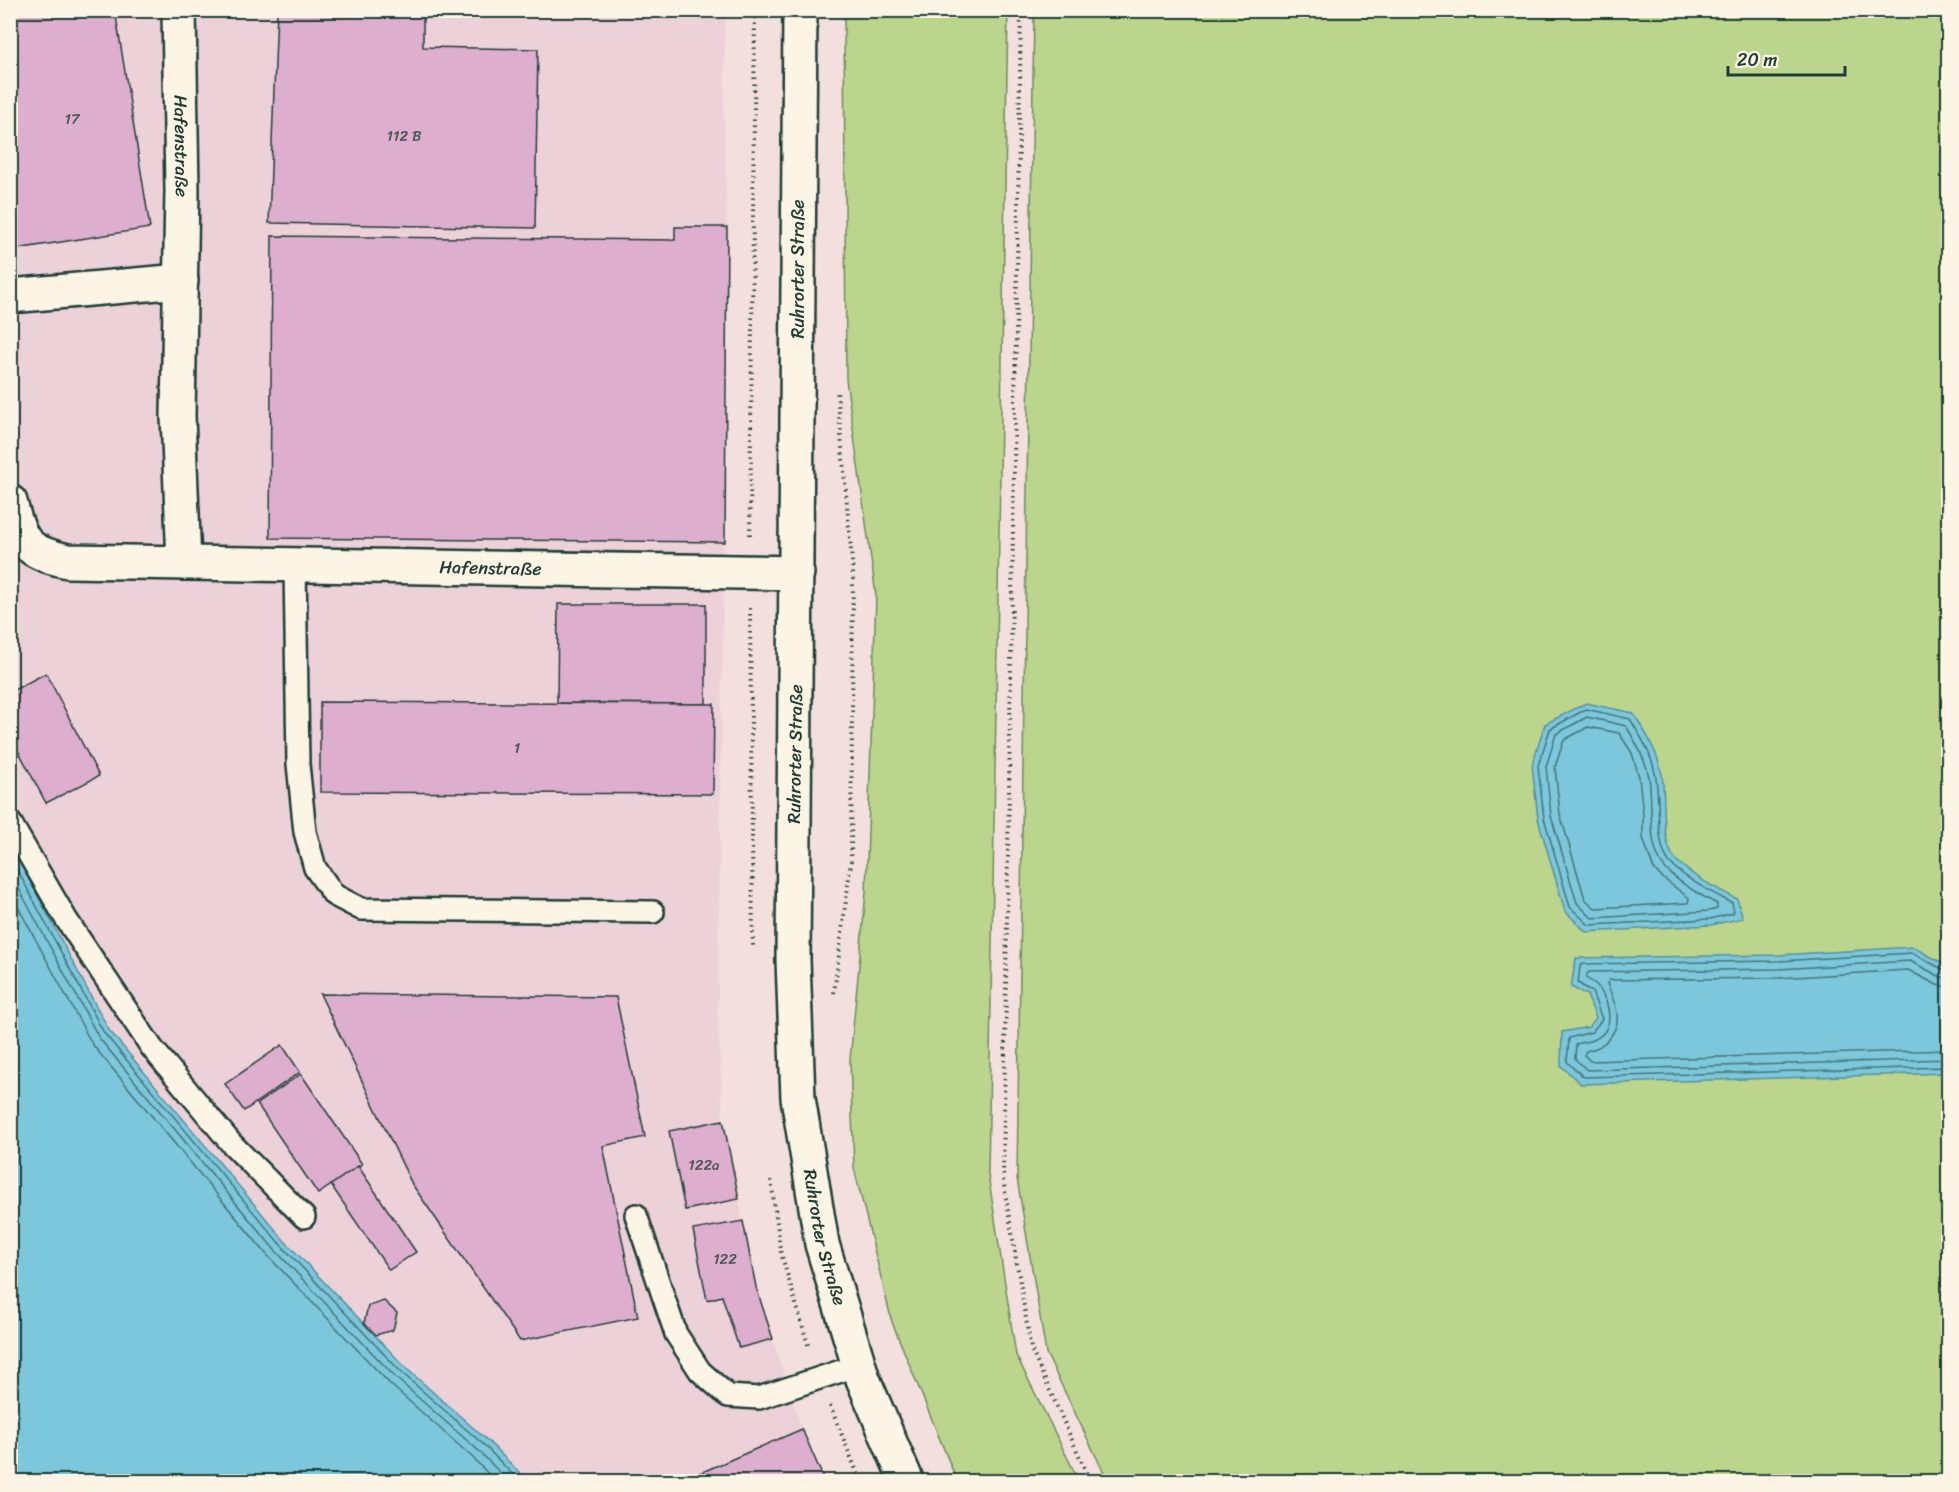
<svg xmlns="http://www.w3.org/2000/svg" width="1959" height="1492" viewBox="0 0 1959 1492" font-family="Sriracha,sans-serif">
  <rect width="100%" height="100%" fill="#f3e0de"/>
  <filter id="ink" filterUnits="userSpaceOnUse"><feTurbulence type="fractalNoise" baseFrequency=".0167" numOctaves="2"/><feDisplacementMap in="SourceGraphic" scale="12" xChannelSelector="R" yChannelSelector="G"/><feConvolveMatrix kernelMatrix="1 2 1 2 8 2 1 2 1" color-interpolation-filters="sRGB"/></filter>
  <g filter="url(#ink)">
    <path fill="#edd1d9" d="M 10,11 L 725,11 L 724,107 L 727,227 L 718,1009 L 723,1120 L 756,1287 L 802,1429 L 825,1481 L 528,1481 L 488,1441 L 407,1369 L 284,1240 L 109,1029 L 11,844 Z"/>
    <g fill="#bcd58c" stroke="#6e8960" stroke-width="1.5">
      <path d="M 844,11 L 1008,11 L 988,1174 L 1016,1355 L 1079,1481 L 957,1481 L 892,1322 L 854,1168 L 850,1060 L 866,892 L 876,595 L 846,379 Z"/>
      <path d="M 1034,11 L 1948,11 L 1948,1481 L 1108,1481 L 1046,1353 L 1017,1178 Z"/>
    </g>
    <g fill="#7cc7dc" stroke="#579099" stroke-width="1.5">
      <path d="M 1586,703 L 1633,713 C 1646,733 1655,747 1661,770 C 1667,794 1659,843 1676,860 C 1693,877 1716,888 1737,899 L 1743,918 L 1711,925 L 1586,932 L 1565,911 L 1538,819 L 1532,765 L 1545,724 Z"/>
      <path d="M 10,844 L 109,1030 L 284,1240 L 407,1369 L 488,1441 L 528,1481 L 11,1481 Z"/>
      <path d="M 1913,947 L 1948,966 L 1948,1073 L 1581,1084 L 1561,1066 L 1562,1032 L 1589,1027 L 1596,1018 L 1587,995 L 1571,987 L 1576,958 L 1779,955 Z"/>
    </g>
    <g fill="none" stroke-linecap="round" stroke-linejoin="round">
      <g stroke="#447477" stroke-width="1.5">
        <path d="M 1586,709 L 1630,719 C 1641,737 1651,753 1655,773 C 1661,798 1654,844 1670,863 C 1685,879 1712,893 1732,903 L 1734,911 L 1733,913 L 1710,919 L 1589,925 L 1570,907 L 1544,818 L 1538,766 L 1550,729 Z"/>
        <path d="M 1587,717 L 1626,726 C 1636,742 1645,758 1649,777 C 1653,803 1647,847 1664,867 C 1677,882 1700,895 1717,904 L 1717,909 L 1709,911 L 1592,918 L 1577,903 L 1551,816 L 1546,767 L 1556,734 Z"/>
        <path d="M 1588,727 L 1619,733 L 1632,753 L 1639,777 L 1643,815 L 1643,838 L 1653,867 L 1660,876 L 1689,898 L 1688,903 L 1595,908 L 1585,899 L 1560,814 L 1555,767 L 1564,740 Z"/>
        <path d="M 10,856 L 104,1033 L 280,1244 L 402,1373 L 484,1445 L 520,1482"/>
        <path d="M 10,872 L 99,1038 L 274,1249 L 397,1379 L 479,1451 L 509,1482"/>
        <path d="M 10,892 L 92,1044 L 268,1256 L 391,1385 L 472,1457 L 496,1482"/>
        <path d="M 1948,971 L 1944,970 L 1912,953 L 1779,961 L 1583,964 L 1580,966 L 1578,983 L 1592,992 L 1602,1019 L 1592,1032 L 1569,1038 L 1567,1062 L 1584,1077 L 1948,1067"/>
        <path d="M 1948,978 L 1941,977 L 1910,961 L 1779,969 L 1589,972 L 1587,974 L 1587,979 C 1590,981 1596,983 1598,987 C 1610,1003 1616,1029 1595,1039 C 1589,1042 1582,1042 1576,1044 L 1575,1059 L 1587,1070 L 1948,1059"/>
        <path d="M 1948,987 L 1937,985 L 1908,970 L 1779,978 L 1609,980 L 1607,984 C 1615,1003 1624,1020 1610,1037 C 1603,1046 1596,1049 1586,1051 L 1584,1055 L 1590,1061 L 1948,1050"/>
      </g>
    </g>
    <g fill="#deaece" stroke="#1f3d34" stroke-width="1.5">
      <path d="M 10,10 L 115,10 L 150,228 L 10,250 Z"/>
      <path d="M 277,10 L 423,10 L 423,47 L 538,49 L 535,228 L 269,223 Z"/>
      <path d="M 675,227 L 727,227 L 725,542 L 270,538 L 272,236 L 675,240 Z"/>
      <path d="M 558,604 L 706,604 L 706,704 L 557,703 Z"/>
      <path d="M 46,673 L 99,776 L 46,803 L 10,735 L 10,692 Z"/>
      <path d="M 320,702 L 714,704 L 713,794 L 320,792 Z"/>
      <path d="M 320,994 L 616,997 L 645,1137 L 603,1146 L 638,1317 L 520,1341 L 412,1184 Z"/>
      <path d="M 282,1045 L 300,1072 L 244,1111 L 225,1084 Z"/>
      <path d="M 301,1074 L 362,1164 L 318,1194 L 257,1104 Z"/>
      <path d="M 723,1120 L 739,1199 L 685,1210 L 669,1131 Z"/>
      <path d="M 358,1166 L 416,1252 L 389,1270 L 331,1185 Z"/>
      <path d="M 743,1221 L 756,1287 L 773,1339 L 739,1348 L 722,1296 L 707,1300 L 693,1230 Z"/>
      <path d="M 384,1301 L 397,1313 L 393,1330 L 376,1335 L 364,1323 L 368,1306 Z"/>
      <path d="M 802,1429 L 825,1482 L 679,1482 Z"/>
    </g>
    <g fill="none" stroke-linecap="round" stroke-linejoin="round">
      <defs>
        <g id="lane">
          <path d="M 295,565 L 298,764 L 305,832 L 315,868 L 334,895 L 361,909 L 653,912"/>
          <path d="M 10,822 L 66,919 L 152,1048 L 231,1143 L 304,1217"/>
          <path d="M 636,1215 L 676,1334 L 700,1371 L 728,1396 L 759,1398 L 859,1365"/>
        </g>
        <g id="street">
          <path id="s1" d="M 179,10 L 182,191 L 178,416 L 184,563"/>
          <path d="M 10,296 L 181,281"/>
          <path id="s2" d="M 10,502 C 20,543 26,552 68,561 L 797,573"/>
        </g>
        <g id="secondary">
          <path id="s3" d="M 800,10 L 793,960 L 798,1098 L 822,1244 L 863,1379 L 907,1482"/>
        </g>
      </defs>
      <use href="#lane" stroke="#1f3d34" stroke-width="26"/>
      <use href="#street" stroke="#1f3d34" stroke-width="38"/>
      <use href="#secondary" stroke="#1f3d34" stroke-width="38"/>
      <g stroke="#1f3d34" stroke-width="4" stroke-dasharray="1.5 4.5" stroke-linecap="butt">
        <path d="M 1021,10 L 1003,1179 L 1031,1349 L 1091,1482"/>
        <path d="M 750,535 L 755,10"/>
        <path d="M 750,608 L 753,946"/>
        <path d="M 834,993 L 851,862 L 853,573 L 837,390"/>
        <path d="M 771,1180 L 781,1253 L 809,1348"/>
        <path d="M 830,1406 L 861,1482"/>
        <path d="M 10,1457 L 15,1460"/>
      </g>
      <use href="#lane" stroke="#fcf5e5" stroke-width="21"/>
      <use href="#street" stroke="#fcf5e5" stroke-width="33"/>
      <use href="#secondary" stroke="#fcf5e5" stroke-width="33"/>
    </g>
  </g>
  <g text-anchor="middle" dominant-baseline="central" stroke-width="4.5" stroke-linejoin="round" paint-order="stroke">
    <g font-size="15" fill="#4f595a">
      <text x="72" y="119">17</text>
      <text x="404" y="136">112 B</text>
      <text x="517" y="748">1</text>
      <text x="704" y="1165">122a</text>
      <text x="725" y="1259">122</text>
    </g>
    <g font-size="18" fill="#1f3d34" stroke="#fcf5e5">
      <text stroke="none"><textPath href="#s1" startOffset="136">Hafenstraße</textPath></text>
      <text transform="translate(798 269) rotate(-90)">Ruhrorter Straße</text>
      <text stroke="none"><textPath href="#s2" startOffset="513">Hafenstraße</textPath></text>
      <text transform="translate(795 754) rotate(-89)">Ruhrorter Straße</text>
      <text stroke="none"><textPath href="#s3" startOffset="1230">Ruhrorter Straße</textPath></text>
    </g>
  </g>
  <rect width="1959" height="1492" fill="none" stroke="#fcf5e5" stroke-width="36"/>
  <rect x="18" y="18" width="1923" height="1456" fill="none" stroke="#1f3d34" stroke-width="2" filter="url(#ink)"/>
  <path d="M1728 66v9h117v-9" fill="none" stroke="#1f3d34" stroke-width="3"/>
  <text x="1737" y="66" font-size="18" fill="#1f3d34" stroke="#fcf5e5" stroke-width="4.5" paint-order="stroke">20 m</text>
</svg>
